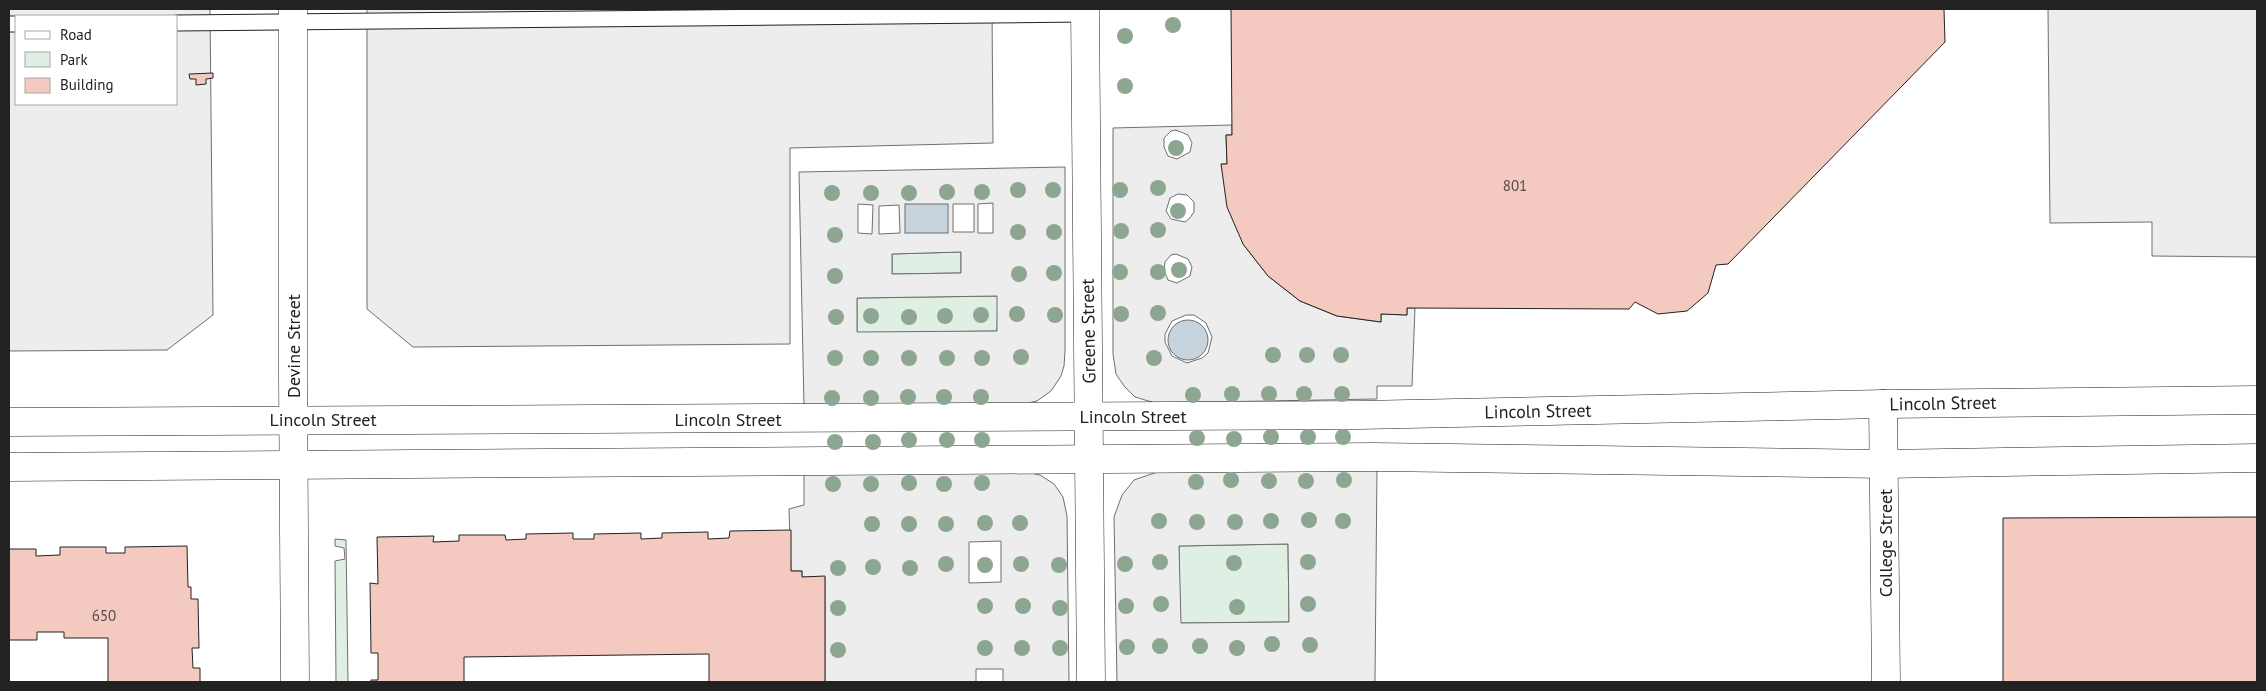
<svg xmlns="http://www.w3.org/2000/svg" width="2266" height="691" viewBox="0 0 2266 691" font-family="'PT Sans',sans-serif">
  <rect width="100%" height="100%" fill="#fff"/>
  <g fill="#e0efe3" stroke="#6f6f6f">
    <path d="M 961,252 L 961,273 L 892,274 L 892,254 Z"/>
    <path d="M 998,296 L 997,331 L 857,333 L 857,298 Z"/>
    <path d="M 335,539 L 346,540 L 348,682 L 336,682 L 335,561 L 345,559 L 344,548 L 335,546 Z"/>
    <path d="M 1288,544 L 1289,622 L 1180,623 L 1179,546 Z"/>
  </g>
  <g fill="#ededed" stroke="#6f6f6f" fill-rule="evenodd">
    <path d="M 9,9 L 210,9 L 213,315 L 167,350 L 9,351 ZM 16,16 L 176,16 L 176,104 L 16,104 Z"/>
    <path d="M 367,9 L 992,9 L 993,143 L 790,148 L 790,344 L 413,347 L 367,309 Z"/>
    <path d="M 2048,9 L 2257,9 L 2257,257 L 2152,256 L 2152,222 L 2050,223 Z"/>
    <path d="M 1232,125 L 1232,135 L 1226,135 L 1227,164 L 1222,164 L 1243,244 L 1268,276 L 1300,301 L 1337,316 L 1381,322 L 1381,314 L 1407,315 L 1407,308 L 1415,308 L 1412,386 L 1377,386 L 1377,399 L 1155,403 L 1135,397 L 1124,386 L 1116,374 L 1113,354 L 1113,128 ZM 1176,130 L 1188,135 L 1192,143 L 1190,152 L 1177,159 L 1168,156 L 1164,147 L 1164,138 L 1171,131 ZM 1178,194 L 1187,195 L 1194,202 L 1194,212 L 1189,219 L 1185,222 L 1171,219 L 1166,211 L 1170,198 ZM 1176,254 L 1188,259 L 1192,267 L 1190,276 L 1177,283 L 1168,280 L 1164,271 L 1165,262 L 1171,255 ZM 1186,315 L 1194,315 L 1206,323 L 1212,337 L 1208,353 L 1202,358 L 1187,363 L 1172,356 L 1165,342 L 1165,334 L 1172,321 Z"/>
    <path d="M 1065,167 L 1065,351 L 1064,366 L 1061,376 L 1051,391 L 1037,401 L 1023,404 L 804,406 L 799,172 ZM 993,203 L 993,233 L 978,233 L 978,204 ZM 858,204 L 873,205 L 872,234 L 858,233 ZM 953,204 L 974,204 L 974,232 L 953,232 ZM 899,205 L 900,233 L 879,234 L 879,206 ZM 961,252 L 961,273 L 892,274 L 892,254 ZM 997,296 L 997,331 L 857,332 L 857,298 Z"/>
    <path d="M 1377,467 L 1375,682 L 1117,682 L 1114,517 L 1122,495 L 1134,480 L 1160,471 ZM 1288,544 L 1289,622 L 1181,623 L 1179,546 Z"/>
    <path d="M 1026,472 L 1040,475 L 1054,484 L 1063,497 L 1067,516 L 1069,682 L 1003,682 L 1003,669 L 976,669 L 976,682 L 825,682 L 825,577 L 802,577 L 802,571 L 791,571 L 789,509 L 804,505 L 804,473 ZM 1001,541 L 1001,582 L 969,583 L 969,542 Z"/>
  </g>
  <g fill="#c7d3dd" stroke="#6f6f6f">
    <rect x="905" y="204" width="43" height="29"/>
    <circle cx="1188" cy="340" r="20"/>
  </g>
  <g fill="#f3c9c0" stroke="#222">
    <path d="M 1231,9 L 1944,9 L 1945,42 L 1728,264 L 1716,265 L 1708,293 L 1687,311 L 1658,314 L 1635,302 L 1629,309 L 1407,308 L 1407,315 L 1381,314 L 1381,322 L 1337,316 L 1300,301 L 1268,276 L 1243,244 L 1227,207 L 1221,164 L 1227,164 L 1226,135 L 1232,135 Z"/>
    <path d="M 213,73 L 213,78 L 206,79 L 206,84 L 196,85 L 196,79 L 190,79 L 189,74 Z"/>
    <path d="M 2257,517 L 2257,682 L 2003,682 L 2003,518 Z"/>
    <path d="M 791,530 L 791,571 L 802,571 L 802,577 L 825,576 L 825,682 L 709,682 L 709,654 L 464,657 L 464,682 L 371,682 L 371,680 L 378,680 L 378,653 L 371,653 L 370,583 L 378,584 L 377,537 L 434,536 L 433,542 L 459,541 L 459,535 L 505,535 L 506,540 L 526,539 L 526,534 L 573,533 L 573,539 L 594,539 L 594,534 L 641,533 L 641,539 L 662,538 L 662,533 L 708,532 L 708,539 L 729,538 L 730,531 Z"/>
    <path d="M 187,546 L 188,587 L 191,587 L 191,599 L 198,599 L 199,648 L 192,648 L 193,668 L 200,668 L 200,682 L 108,682 L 108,638 L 64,638 L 64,632 L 37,632 L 37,640 L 9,640 L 9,549 L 36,549 L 36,556 L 60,555 L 60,547 L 106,547 L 106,553 L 125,553 L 125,547 Z"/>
  </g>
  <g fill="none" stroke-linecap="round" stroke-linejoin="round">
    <defs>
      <g id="lane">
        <path d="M 176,23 L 1085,14"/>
        <path d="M 9,24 L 16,24"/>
      </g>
      <g id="street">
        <path d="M 293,9 L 293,378 L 295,682"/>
        <path d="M 1085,9 L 1091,682"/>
      </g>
      <g id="secondary">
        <path d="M 1883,404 L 1886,682"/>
        <path d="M 9,422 L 1361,415 L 1883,404 L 2257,400"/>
        <path d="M 9,467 L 1375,457 L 1884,464 L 2257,458"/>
      </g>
    </defs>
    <use href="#lane" stroke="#222" stroke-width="17"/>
    <use href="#street" stroke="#222" stroke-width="29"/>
    <use href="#secondary" stroke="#222" stroke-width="29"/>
    <use href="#lane" stroke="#fff" stroke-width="15"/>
    <use href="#street" stroke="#fff" stroke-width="28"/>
    <use href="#secondary" stroke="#fff" stroke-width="28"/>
  </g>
  <g fill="#8da692">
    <circle cx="1173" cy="25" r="8"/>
    <circle cx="1125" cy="36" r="8"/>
    <circle cx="1125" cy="86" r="8"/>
    <circle cx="1176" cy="148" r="8"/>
    <circle cx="1158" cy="188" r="8"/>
    <circle cx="1018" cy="190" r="8"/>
    <circle cx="1053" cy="190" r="8"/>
    <circle cx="1120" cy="190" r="8"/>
    <circle cx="947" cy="192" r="8"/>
    <circle cx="982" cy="192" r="8"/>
    <circle cx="832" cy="193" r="8"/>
    <circle cx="871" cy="193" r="8"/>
    <circle cx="909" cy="193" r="8"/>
    <circle cx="1178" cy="211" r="8"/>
    <circle cx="1158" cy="230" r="8"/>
    <circle cx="1121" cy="231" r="8"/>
    <circle cx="1018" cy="232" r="8"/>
    <circle cx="1054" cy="232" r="8"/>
    <circle cx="835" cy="235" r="8"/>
    <circle cx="1179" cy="270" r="8"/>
    <circle cx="1120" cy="272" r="8"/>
    <circle cx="1158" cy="272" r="8"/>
    <circle cx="1054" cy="273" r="8"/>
    <circle cx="1019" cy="274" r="8"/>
    <circle cx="835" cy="276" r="8"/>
    <circle cx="1158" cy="313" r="8"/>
    <circle cx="1017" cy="314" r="8"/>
    <circle cx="1121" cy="314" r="8"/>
    <circle cx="981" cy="315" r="8"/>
    <circle cx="1055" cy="315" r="8"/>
    <circle cx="871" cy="316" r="8"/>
    <circle cx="945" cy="316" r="8"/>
    <circle cx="836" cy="317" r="8"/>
    <circle cx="909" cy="317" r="8"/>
    <circle cx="1273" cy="355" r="8"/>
    <circle cx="1307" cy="355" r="8"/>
    <circle cx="1341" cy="355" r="8"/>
    <circle cx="1021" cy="357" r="8"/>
    <circle cx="835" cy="358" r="8"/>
    <circle cx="871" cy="358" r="8"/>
    <circle cx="909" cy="358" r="8"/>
    <circle cx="947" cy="358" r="8"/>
    <circle cx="982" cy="358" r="8"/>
    <circle cx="1154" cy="358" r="8"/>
    <circle cx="1232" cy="394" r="8"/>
    <circle cx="1269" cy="394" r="8"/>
    <circle cx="1304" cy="394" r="8"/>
    <circle cx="1342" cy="394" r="8"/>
    <circle cx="1193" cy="395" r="8"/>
    <circle cx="908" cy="397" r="8"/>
    <circle cx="944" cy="397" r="8"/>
    <circle cx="981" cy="397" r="8"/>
    <circle cx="832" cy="398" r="8"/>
    <circle cx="871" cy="398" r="8"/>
    <circle cx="1271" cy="437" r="8"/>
    <circle cx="1308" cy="437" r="8"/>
    <circle cx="1343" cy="437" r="8"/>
    <circle cx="1197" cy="438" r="8"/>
    <circle cx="1234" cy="439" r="8"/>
    <circle cx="909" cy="440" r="8"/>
    <circle cx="947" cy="440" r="8"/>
    <circle cx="982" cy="440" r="8"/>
    <circle cx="835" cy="442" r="8"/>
    <circle cx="873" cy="442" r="8"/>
    <circle cx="1231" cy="480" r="8"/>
    <circle cx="1344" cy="480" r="8"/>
    <circle cx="1269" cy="481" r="8"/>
    <circle cx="1306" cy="481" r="8"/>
    <circle cx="1196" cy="482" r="8"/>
    <circle cx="909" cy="483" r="8"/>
    <circle cx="982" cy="483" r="8"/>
    <circle cx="833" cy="484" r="8"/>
    <circle cx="871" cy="484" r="8"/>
    <circle cx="944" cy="484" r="8"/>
    <circle cx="1309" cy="520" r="8"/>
    <circle cx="1159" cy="521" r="8"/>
    <circle cx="1271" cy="521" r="8"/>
    <circle cx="1343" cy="521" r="8"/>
    <circle cx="1197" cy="522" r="8"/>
    <circle cx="1235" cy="522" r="8"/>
    <circle cx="985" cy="523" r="8"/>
    <circle cx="1020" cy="523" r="8"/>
    <circle cx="872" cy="524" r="8"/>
    <circle cx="909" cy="524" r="8"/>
    <circle cx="946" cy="524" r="8"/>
    <circle cx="1160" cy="562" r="8"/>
    <circle cx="1308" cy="562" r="8"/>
    <circle cx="1234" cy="563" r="8"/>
    <circle cx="946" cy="564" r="8"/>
    <circle cx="1021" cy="564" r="8"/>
    <circle cx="1125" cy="564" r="8"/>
    <circle cx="985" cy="565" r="8"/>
    <circle cx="1059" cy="565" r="8"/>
    <circle cx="873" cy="567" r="8"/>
    <circle cx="838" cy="568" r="8"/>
    <circle cx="910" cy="568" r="8"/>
    <circle cx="1161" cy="604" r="8"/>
    <circle cx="1308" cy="604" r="8"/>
    <circle cx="985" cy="606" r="8"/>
    <circle cx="1023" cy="606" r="8"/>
    <circle cx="1126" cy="606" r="8"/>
    <circle cx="1237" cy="607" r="8"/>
    <circle cx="838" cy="608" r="8"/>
    <circle cx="1060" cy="608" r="8"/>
    <circle cx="1272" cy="644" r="8"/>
    <circle cx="1310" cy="645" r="8"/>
    <circle cx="1160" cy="646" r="8"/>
    <circle cx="1200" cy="646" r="8"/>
    <circle cx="1127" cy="647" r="8"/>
    <circle cx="985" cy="648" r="8"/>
    <circle cx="1022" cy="648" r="8"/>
    <circle cx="1060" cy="648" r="8"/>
    <circle cx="1237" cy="648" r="8"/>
    <circle cx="838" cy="650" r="8"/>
  </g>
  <g text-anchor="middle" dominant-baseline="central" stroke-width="4" stroke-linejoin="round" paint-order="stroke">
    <g font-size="15" fill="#564c4a">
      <text x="1515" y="185">801</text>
      <text x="104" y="615">650</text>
    </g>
    <g font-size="18" fill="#222" stroke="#fff">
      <text transform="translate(1088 331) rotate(-91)">Greene Street</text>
      <text transform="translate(293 346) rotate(-90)">Devine Street</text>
      <text transform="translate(1943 403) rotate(-1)">Lincoln Street</text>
      <text transform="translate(1538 411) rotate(-1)">Lincoln Street</text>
      <text x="1133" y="416">Lincoln Street</text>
      <text x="323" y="419">Lincoln Street</text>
      <text x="728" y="419">Lincoln Street</text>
      <text transform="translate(1885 543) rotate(-90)">College Street</text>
    </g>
  </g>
  <rect width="2266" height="691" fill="none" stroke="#222222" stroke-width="20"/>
  <rect x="15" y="15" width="162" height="90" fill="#ffffff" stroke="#a7a7a7"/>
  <rect x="25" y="31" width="25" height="8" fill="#ffffff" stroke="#a7a7a7"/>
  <text x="60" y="40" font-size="15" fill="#222222">Road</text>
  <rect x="25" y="52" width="25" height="15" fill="#e0efe3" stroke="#a7a7a7"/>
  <text x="60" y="65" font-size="15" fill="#222222">Park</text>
  <rect x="25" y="78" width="25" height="15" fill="#f3c9c0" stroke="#a7a7a7"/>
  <text x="60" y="90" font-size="15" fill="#222222">Building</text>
</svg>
